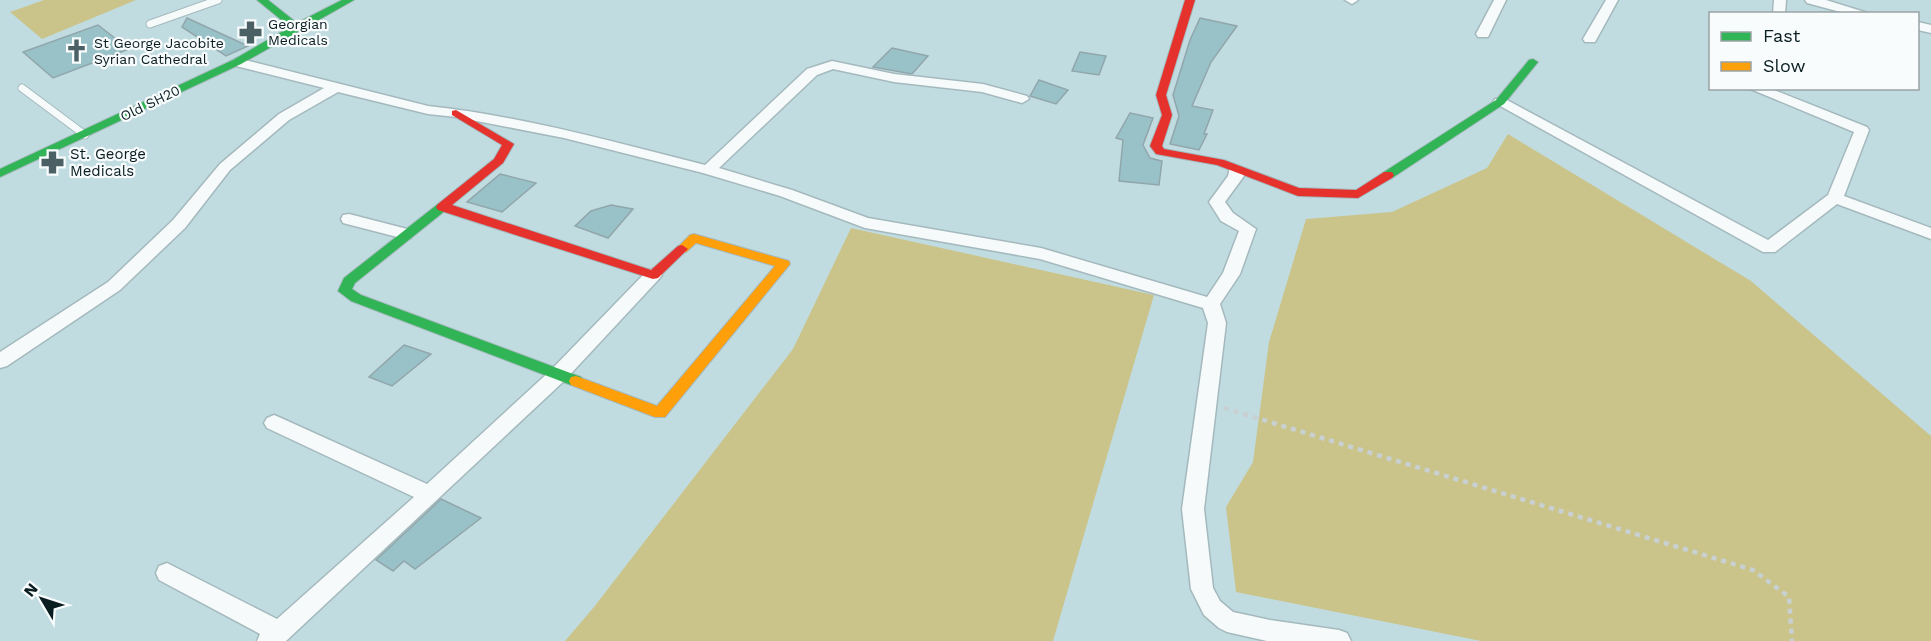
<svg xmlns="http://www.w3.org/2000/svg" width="1931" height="641" viewBox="0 0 1931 641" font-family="'Work Sans',sans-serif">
  <rect width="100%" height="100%" fill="#c1dce1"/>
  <g fill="#cac48a">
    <path d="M 44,0 L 136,0 L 42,39 L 10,12 Z"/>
    <path d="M 1508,134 L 1751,281 L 1931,436 L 1931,641 L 1481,641 L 1236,592 L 1226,507 L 1253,462 L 1269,342 L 1306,219 L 1392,212 L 1487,168 Z"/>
    <path d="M 851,228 L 1154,295 L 1053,641 L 565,641 L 594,607 L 793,349 Z"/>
  </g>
  <g fill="#99c1c8" stroke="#91a6ab" stroke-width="1.5">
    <path d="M 187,18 L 248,46 L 226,56 L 182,27 Z"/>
    <path d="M 1200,18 L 1237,26 L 1211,62 L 1192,106 L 1213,110 L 1204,134 L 1207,134 L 1199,150 L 1170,144 L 1179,116 L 1173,95 L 1190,40 Z"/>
    <path d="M 98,25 L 129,49 L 53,78 L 23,52 Z"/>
    <path d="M 892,48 L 928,56 L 912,74 L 873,67 Z"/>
    <path d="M 1080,52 L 1106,56 L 1099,75 L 1072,71 Z"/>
    <path d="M 1039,80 L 1068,90 L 1056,104 L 1030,96 Z"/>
    <path d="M 1130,113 L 1153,118 L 1143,145 L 1150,158 L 1162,161 L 1159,185 L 1119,181 L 1123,140 L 1116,138 Z"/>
    <path d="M 500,174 L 536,183 L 502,212 L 467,202 Z"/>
    <path d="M 611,205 L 633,209 L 608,238 L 575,226 L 591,211 Z"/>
    <path d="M 404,345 L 431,354 L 392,386 L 369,377 Z"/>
    <path d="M 441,499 L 481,518 L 415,569 L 404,561 L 393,571 L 376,560 Z"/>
  </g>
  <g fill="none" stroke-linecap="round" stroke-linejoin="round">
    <defs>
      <g id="lane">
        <path d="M 150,24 L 218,0"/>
        <path d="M 22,88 L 85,135"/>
      </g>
      <g id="street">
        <path d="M 1345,0 L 1358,0 L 1352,4 Z"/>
        <path d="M 1494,0 L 1506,0 L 1488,37 L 1478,37 L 1476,34 Z"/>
        <path d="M 1606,0 L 1618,0 L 1595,42 L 1585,42 L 1583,39 Z"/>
        <path d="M 1774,0 L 1786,0 L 1785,14 L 1773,14 Z"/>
        <path d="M 1805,0 L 1826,0 L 1871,14 L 1848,14 L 1807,3 Z"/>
        <path d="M 1918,22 L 1931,25 L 1931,33 L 1918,30 Z"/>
        <path d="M 237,58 L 428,106 C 522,116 614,142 705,165 L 807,69 L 832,61 L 894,74 L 983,84 L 1027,96 L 1029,99 L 1022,103 L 982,92 L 894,82 L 833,69 L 817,75 L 719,168 L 792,190 L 868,218 L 1041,248 L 1207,297 L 1223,273 L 1239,231 L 1221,221 L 1209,202 L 1228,176 L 1230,167 L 1240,167 L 1244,176 L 1225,202 L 1233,213 L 1256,229 L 1240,274 L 1220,304 L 1226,323 L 1204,509 L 1213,588 L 1220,601 L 1233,612 L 1270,620 L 1339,630 L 1347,633 L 1351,641 L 1267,641 L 1227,632 L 1219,628 L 1204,615 L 1191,589 L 1182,509 L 1208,323 L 1203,308 L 1040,259 L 865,228 L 780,196 L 703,173 L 564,138 L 456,117 L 428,114 L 338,92 L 289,120 L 230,170 L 185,228 L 120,290 L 7,366 L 0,368 L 0,352 L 108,282 L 173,220 L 220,164 L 279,114 L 324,88 L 232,65 L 230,62 Z"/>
        <path d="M 1748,88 L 1769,88 L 1867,127 L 1869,130 L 1844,196 L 1931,228 L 1931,239 L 1837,204 L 1775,252 L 1763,252 L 1493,102 L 1495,99 L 1505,99 L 1768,240 L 1828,195 L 1854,132 Z"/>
        <path d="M 349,214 L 411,230 L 413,234 L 411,238 L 405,239 L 343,223 L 341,219 L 343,215 Z"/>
        <path d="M 653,269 L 659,271 L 662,275 L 659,279 L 564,381 L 286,641 L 257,641 L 260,634 L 159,580 L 156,573 L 159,566 L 167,563 L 277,619 L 414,497 L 267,428 L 264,423 L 267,418 L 274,415 L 281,418 L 427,484 L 550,371 L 647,271 Z"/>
      </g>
      <g id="fast">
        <path d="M 257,0 L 268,0 L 297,23 L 342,0 L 354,0 L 241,64 L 0,177 L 0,169 L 233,60 L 290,27 Z"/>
        <path d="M 1533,59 L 1538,62 L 1504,104 L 1392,178 L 1384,178 L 1382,175 L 1384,172 L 1496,100 L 1529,60 Z"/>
        <path d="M 442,203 L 448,207 L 446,210 L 355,283 L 352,289 L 361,295 L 581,377 L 583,381 L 581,385 L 571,385 L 351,301 L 338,291 L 344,278 L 438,204 Z"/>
      </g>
      <path id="slow" d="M 694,234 L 789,261 L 790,264 L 665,417 L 655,417 L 571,385 L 569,381 L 571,377 L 576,376 L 657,406 L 775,266 L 696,243 L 686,252 L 678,252 L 676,249 L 690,235 Z"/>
      <g id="jam">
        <path d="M 1185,0 L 1195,0 L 1166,95 L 1172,115 L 1162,146 L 1164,149 L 1224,160 L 1299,188 L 1356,190 L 1384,172 L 1392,172 L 1394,175 L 1392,178 L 1358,198 L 1298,196 L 1217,165 L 1156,154 L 1150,146 L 1162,115 L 1156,95 Z"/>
        <path d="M 456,110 L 514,144 L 503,163 L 452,205 L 651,270 L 678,246 L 682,245 L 688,249 L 658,278 L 653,279 L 438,210 L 436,207 L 438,204 L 494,159 L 502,145 L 452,115 L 452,111 Z"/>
      </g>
    </defs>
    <use href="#lane" stroke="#a4b9bd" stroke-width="9"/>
    <use href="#street" stroke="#a4b9bd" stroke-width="3"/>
    <use href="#fast" stroke="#a4b9bd" stroke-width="2"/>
    <use href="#slow" stroke="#a4b9bd" stroke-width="2"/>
    <use href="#jam" stroke="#a4b9bd" stroke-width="2"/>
    <path stroke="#c8d0d2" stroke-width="4.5" stroke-dasharray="5 5" stroke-linecap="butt" d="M 1224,408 L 1753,570 L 1789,597 L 1792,641"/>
    <use href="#lane" stroke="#f6fafa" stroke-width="7"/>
    <use href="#street" fill="#f6fafa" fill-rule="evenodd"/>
    <use href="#fast" fill="#30b455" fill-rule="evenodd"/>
    <use href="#slow" fill="#ff9f0a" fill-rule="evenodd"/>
    <use href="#jam" fill="#e5322d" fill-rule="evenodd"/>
  </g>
  <defs>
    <symbol id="pharmacy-bare" viewBox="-9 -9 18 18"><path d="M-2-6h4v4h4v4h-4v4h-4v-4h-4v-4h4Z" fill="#4a6064" stroke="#f8fcfd" stroke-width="2.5" paint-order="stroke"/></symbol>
    <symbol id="church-bare" viewBox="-9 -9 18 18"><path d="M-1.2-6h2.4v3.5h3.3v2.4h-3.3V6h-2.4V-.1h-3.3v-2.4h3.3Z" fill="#4a6064" stroke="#f8fcfd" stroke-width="2.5" paint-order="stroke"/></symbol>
  </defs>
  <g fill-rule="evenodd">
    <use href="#pharmacy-bare" x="234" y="16" width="33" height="33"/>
    <use href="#church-bare" x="60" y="34" width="33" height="33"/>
    <use href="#pharmacy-bare" x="36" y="146" width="33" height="33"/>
  </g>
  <g text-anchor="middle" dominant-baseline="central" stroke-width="4.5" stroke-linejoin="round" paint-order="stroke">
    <g font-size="14" fill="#0a1d21" stroke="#f8fcfd" text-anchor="start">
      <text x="268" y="24">Georgian<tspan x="268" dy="16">Medicals</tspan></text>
      <text x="94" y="43">St George Jacobite<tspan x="94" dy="16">Syrian Cathedral</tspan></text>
    </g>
    <g font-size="14" fill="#0a1d21" stroke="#f8fcfd">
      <text transform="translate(150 103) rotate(-26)">Old SH20</text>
    </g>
    <g font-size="15" fill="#0a1d21" stroke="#f8fcfd" text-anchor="start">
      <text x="70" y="154">St. George<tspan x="70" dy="17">Medicals</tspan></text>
    </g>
  </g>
  <rect x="1709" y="12" width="210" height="78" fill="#f8fcfd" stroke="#99a3a5" stroke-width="1.5"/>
  <rect x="1721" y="32" width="30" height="9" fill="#30b455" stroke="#99a3a5" stroke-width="1.5"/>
  <text x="1763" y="42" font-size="18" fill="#0a1d21">Fast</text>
  <rect x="1721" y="62" width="30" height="9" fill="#ff9f0a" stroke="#99a3a5" stroke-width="1.5"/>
  <text x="1763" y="72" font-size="18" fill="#0a1d21">Slow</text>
  <g transform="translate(42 599) rotate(309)" stroke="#f8fcfd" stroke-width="4.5" paint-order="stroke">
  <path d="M0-4.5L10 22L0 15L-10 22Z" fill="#0a1d21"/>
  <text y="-9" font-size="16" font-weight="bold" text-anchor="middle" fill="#0a1d21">N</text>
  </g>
</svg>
